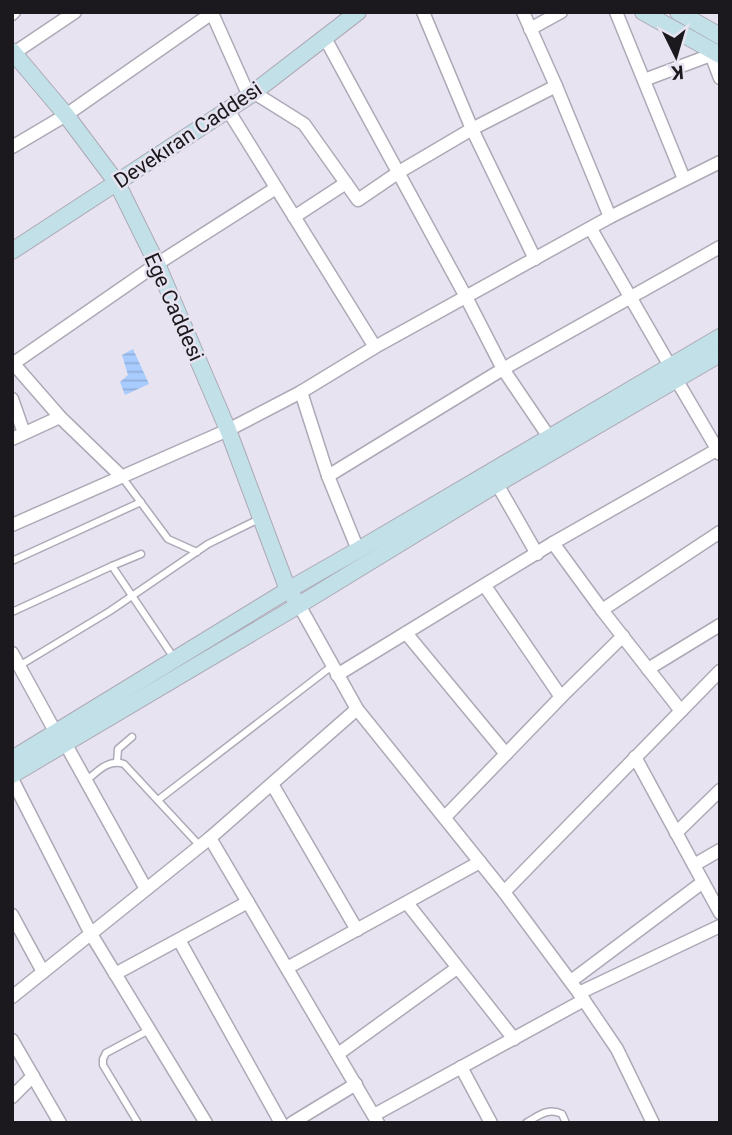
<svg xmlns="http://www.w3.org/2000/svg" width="732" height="1135" viewBox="0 0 732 1135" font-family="Roboto,sans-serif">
  <defs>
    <pattern id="water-rules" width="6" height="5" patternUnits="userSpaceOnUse" patternTransform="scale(1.75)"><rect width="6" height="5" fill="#a9ccfe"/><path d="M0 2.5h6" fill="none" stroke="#91afd9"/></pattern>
  </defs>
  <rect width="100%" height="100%" fill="#e8e3f0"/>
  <path fill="url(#water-rules)" d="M 133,349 L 149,384 L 125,395 L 120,382 L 128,375 L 122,355 Z"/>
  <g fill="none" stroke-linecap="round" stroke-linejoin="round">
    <defs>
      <g id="lane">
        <path d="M 122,477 L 168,539 L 197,552"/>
        <path d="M 12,561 L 141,502"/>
        <path d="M 112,566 L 174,658"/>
        <path d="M 12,612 L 112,566 L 141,554"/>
        <path d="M 19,666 L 110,611 L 208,544 L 259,519"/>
        <path d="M 117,762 L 118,749 L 132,737"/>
        <path d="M 86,781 C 98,771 108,759 124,764 L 200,846"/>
        <path d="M 158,800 L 332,666"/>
        <path d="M 138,1123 L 103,1065 L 103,1059 L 106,1053 L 149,1030"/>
        <path d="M 526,1123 C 538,1116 548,1107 562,1114 L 566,1123"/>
      </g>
      <g id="street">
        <path d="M 423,12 L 472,129 L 535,259"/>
        <path d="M 523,12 L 556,86 L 610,217"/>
        <path d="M 616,12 L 684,179"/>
        <path d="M 12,14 L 14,12"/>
        <path d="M 530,29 L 561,12"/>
        <path d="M 325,38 L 466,297 L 503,369 L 549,437"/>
        <path d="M 709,49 L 720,78"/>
        <path d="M 14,53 L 75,12"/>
        <path d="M 644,80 L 711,55"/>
        <path d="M 253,92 L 304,124 L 358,200 L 399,172 L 472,129 L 556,86"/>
        <path d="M 228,110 L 375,347"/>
        <path d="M 12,147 L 66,115 L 212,13 L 249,96"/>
        <path d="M 294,217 L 346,183"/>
        <path d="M 591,229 L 670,366"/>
        <path d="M 12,362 L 60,417 L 122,477"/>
        <path d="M 14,363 L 157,264 L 276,188"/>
        <path d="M 676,379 L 720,454"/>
        <path d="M 301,392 L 328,476 L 358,550"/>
        <path d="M 12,399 L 24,433"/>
        <path d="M 12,439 L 60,417"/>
        <path d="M 328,476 L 503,369 L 720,247"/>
        <path d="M 497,484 L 537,554"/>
        <path d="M 12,525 L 228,430 L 301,392 L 375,347 L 610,217 L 720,162"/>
        <path d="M 553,543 L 602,610 L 681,711"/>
        <path d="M 485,586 L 561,697"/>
        <path d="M 299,605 L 357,709 L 504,892 L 579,993 L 617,1049 L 653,1123"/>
        <path d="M 602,610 L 720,532"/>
        <path d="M 406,633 L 506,754"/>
        <path d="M 12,653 L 56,733"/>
        <path d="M 648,669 L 720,625"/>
        <path d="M 337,675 L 553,543 L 720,448"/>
        <path d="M 65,743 L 146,889"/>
        <path d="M 635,757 L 720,913"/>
        <path d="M 12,779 L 91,934 L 206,1123"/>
        <path d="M 272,784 L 357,930"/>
        <path d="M 445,817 L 561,697 L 623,636"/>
        <path d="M 676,833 L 720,790"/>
        <path d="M 210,838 L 378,1123"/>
        <path d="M 694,865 L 720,850"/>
        <path d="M 504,892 L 720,671"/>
        <path d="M 407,903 L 514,1039"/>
        <path d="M 12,915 L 43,972"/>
        <path d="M 179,940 L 281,1123"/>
        <path d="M 287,968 L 480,862"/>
        <path d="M 115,974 L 248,902"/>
        <path d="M 571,981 L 703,882"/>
        <path d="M 579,993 L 720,926"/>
        <path d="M 12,997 L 210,838 L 357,709"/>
        <path d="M 12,1040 L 60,1123"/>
        <path d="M 338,1054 L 457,968"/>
        <path d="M 461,1067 L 491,1123"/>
        <path d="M 12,1097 L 33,1076"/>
        <path d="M 374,1115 L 584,1000"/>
        <path d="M 292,1123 L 356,1084"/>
      </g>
      <g id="secondary">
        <path d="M 643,12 L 720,55"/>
        <path d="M 678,12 L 720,36"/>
        <path d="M 12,51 L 66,115 L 117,183 L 157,264 L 228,430 L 288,590 L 294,598"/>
        <path d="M 12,251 L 249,96 L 358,12"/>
        <path d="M 12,759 L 288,590 L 358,550 L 720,337"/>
        <path d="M 12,775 L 299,605 L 497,484 L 720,354"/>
      </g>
    </defs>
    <use href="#lane" stroke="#aea9b6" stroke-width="9"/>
    <use href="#street" stroke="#aea9b6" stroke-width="15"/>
    <use href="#secondary" stroke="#aea9b6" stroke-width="18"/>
    <use href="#lane" stroke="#fff" stroke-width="6"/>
    <use href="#street" stroke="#fff" stroke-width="12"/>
    <use href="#secondary" stroke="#c1e0e7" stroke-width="16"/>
  </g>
  <g text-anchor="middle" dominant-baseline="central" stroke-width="5" stroke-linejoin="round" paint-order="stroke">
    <g font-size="21" fill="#1b191d" stroke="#e8e3f0">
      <text transform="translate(188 135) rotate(-34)">Devekıran Caddesi</text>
      <text transform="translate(174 307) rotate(66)">Ege Caddesi</text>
    </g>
  </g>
  <rect width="732" height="1135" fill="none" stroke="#1b191d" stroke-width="28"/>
  <g transform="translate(676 56) rotate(175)" stroke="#e8e3f0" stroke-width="5" paint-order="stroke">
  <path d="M0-5L12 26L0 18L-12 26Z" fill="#1b191d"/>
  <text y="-10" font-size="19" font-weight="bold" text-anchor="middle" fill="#1b191d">K</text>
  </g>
</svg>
